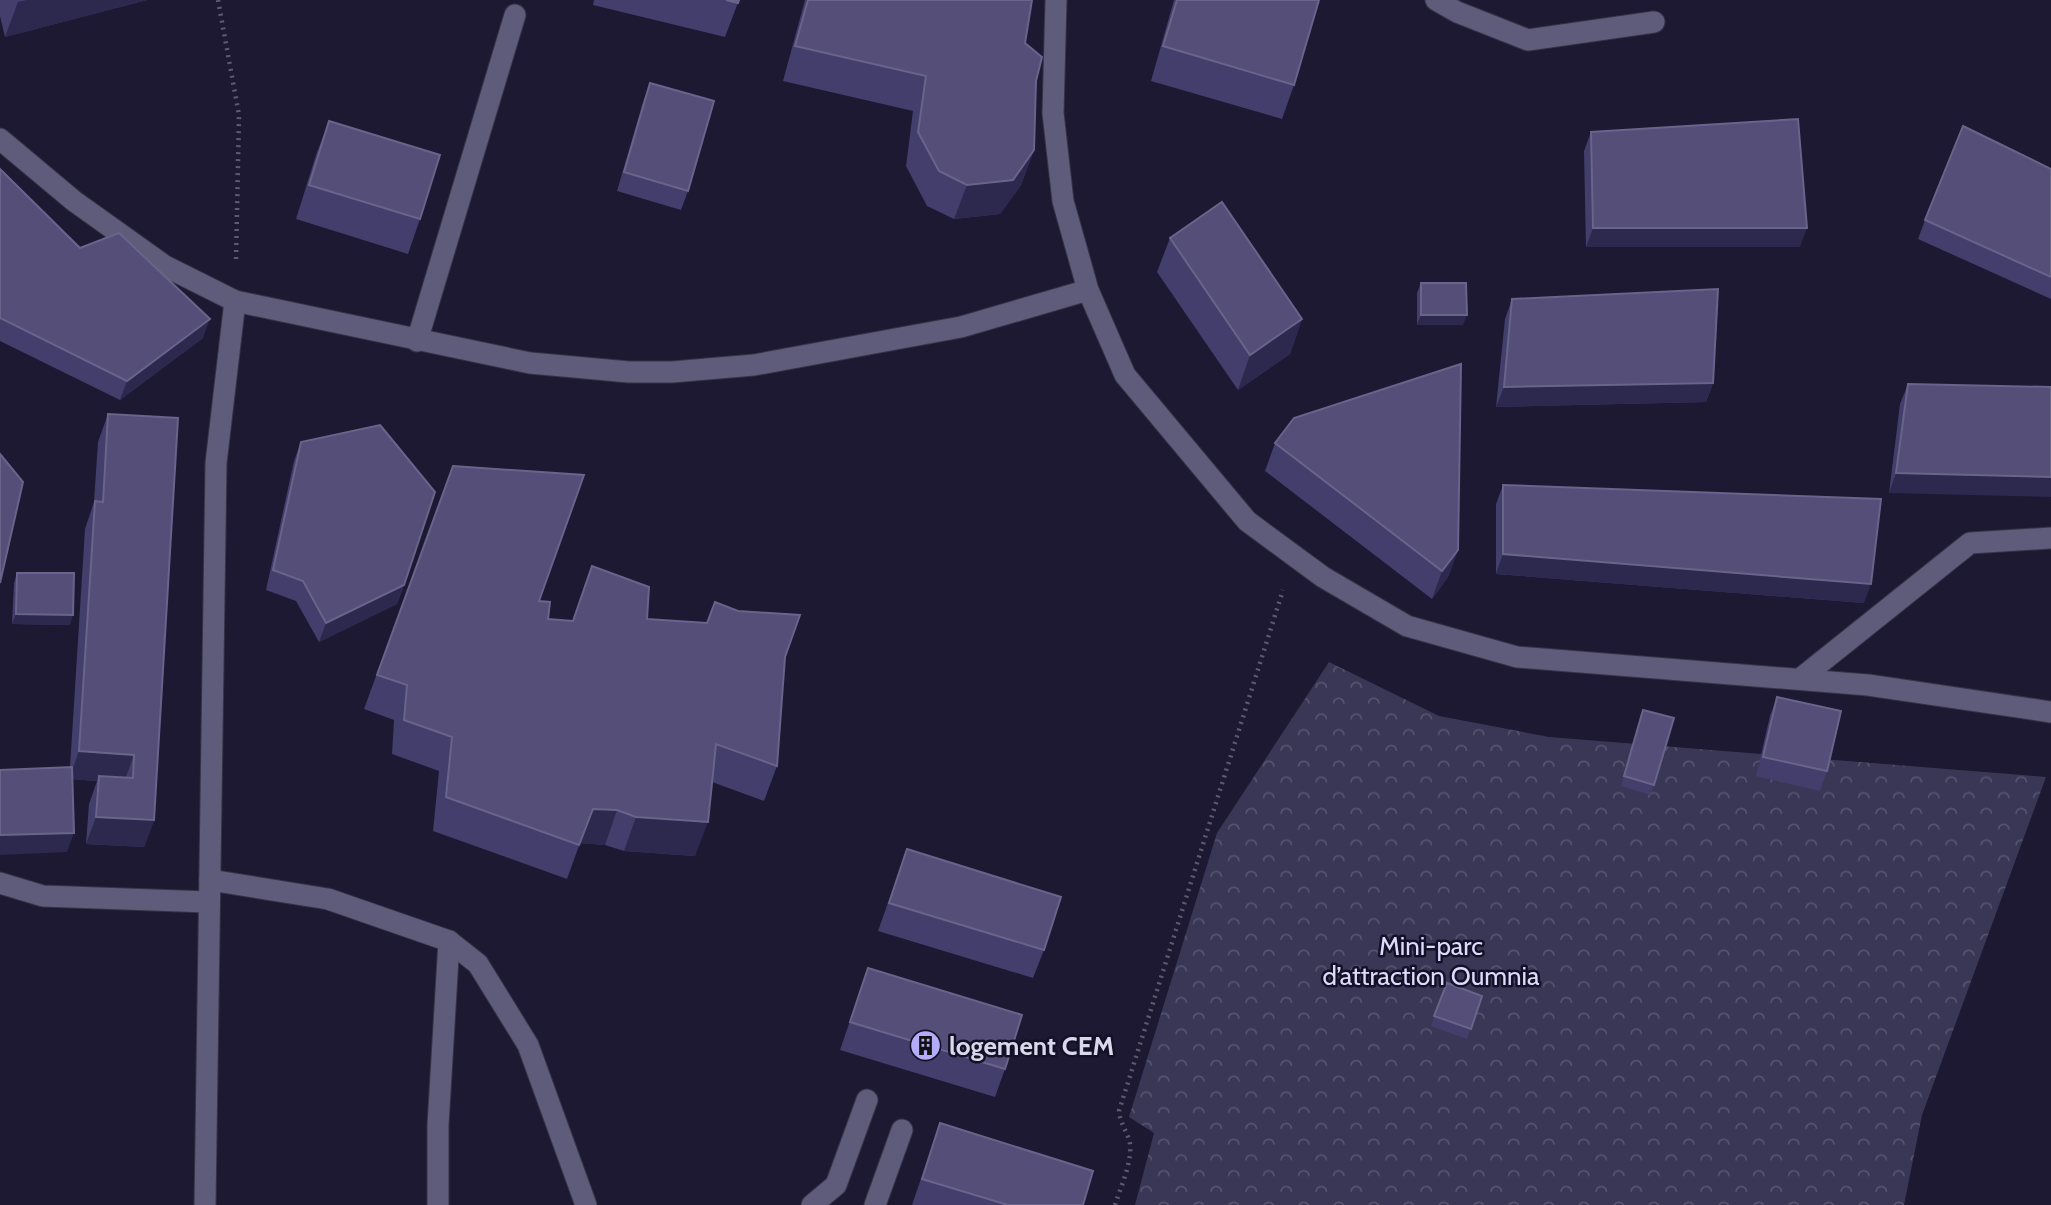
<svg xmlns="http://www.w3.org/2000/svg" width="2051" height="1205" viewBox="0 0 2051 1205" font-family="Cabin,sans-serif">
  <defs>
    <pattern id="park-crowns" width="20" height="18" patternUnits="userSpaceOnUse" patternTransform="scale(1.75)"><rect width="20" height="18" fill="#3a3756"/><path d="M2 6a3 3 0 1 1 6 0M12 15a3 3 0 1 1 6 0" fill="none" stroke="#56536e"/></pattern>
  </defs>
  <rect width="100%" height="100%" fill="#1d1932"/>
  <path fill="url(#park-crowns)" d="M 1329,662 L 1439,716 L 1549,737 L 2046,777 L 1922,1115 L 1904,1205 L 1135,1205 L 1154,1133 L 1129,1117 L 1217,833 Z"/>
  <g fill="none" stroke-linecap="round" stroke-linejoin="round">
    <defs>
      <g id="minor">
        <path d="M 1056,0 L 1053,113 L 1063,201 L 1088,290 L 1125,375 L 1247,521 L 1323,577 L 1407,626 L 1517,657 L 1868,685 L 2051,712"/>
        <path d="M 1436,0 L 1457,12 L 1528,40 L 1654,22"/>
        <path d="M 0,139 L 74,201 L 165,266 L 235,301 L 530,363 L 629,372 L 672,372 L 754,365 L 961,327 L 1088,290"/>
        <path d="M 417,341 L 515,15"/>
        <path d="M 1800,679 L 1970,543 L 2051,538"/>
        <path d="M 210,880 L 328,899 L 449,941 L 478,964 L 528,1045 L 586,1205"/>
        <path d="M 0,883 L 43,896 L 208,902"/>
        <path d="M 205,1205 L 216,463 L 235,301"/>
        <path d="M 438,1205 L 438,1125 L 449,941"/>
        <path d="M 812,1205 L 836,1185 L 867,1100"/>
        <path d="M 875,1205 L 902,1130"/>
      </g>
    </defs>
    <use href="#minor" stroke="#363347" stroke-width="23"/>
    <g stroke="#5e5b71" stroke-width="4.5" stroke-dasharray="2 5" stroke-linecap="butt">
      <path d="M 218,0 L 239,115 L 236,262"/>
      <path d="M 1115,1205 C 1121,1186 1132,1163 1130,1144 C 1128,1132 1120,1124 1119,1111 L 1283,590"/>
    </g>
    <use href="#minor" stroke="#5e5c7a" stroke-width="21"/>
  </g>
  <g fill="#433e6b">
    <path d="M 0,0 L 147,0 L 5,37 L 0,16 Z"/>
    <path d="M 594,0 L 739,0 L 725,37 L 593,5 Z"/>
    <path d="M 805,0 L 1032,0 L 1025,43 L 1036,81 L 1034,150 L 1021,185 L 1000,214 L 954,219 L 927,206 L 906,166 L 913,111 L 783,81 Z"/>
    <path d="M 1174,0 L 1319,0 L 1294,85 L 1282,119 L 1151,81 Z"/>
    <path d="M 650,83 L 688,191 L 681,210 L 617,191 L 643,102 Z"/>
    <path d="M 329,121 L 420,219 L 408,254 L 296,219 L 316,155 Z"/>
    <path d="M 1591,132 L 1800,247 L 1586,247 L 1584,151 Z"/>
    <path d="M 0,169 L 80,248 L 203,338 L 120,400 L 0,341 Z"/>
    <path d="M 2051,169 L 2051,299 L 1918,239 L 1925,220 Z"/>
    <path d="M 1170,238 L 1302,319 L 1290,354 L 1238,390 L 1157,272 Z"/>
    <path d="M 1421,283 L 1463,325 L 1417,325 L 1417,293 Z"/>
    <path d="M 1512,299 L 1713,383 L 1706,402 L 1496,407 L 1505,319 Z"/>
    <path d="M 1908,384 L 2051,387 L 1889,493 L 1900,404 Z"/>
    <path d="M 108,414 L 154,820 L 144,847 L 86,844 L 89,804 L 97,781 L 72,779 L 67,852 L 70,767 L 85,529 L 94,502 L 98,442 Z"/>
    <path d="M 301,442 L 404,585 L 397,604 L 319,642 L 296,601 L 266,590 L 294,461 Z"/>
    <path d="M 1275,443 L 1458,550 L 1448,577 L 1432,599 L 1265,471 Z"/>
    <path d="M 453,466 L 539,601 L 548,619 L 572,621 L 647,619 L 785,657 L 777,766 L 764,801 L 712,782 L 695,856 L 624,851 L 605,845 L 580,843 L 567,879 L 433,831 L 439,771 L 392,754 L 394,720 L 364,709 Z"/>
    <path d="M 1503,485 L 1864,603 L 1496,574 L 1496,504 Z"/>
    <path d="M 17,573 L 70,625 L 12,624 L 14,583 Z"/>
    <path d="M 1777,697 L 1827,771 L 1820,791 L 1756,776 L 1770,716 Z"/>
    <path d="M 1643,710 L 1654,785 L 1650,795 L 1621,786 Z"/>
    <path d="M 907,849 L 1044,950 L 1033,978 L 878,931 Z"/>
    <path d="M 868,968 L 1005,1069 L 995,1097 L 840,1050 Z"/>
    <path d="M 1447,983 L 1482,996 L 1467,1039 L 1431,1026 Z"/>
    <path d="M 940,1123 L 1083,1205 L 912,1205 Z"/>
  </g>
  <g fill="#2d284e">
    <path d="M 27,0 L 147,0 L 5,37 L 18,2 Z"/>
    <path d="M 1034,150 L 1021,185 L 1000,214 L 954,219 L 967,185 Z"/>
    <path d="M 1593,228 L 1807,228 L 1800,247 L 1586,247 Z"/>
    <path d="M 1421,315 L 1467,315 L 1463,325 L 1417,325 Z"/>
    <path d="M 210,319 L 203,338 L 120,400 L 127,381 Z"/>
    <path d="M 1302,319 L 1290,354 L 1238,390 L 1250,355 Z"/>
    <path d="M 1713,383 L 1706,402 L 1496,407 L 1504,387 Z"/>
    <path d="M 1896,473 L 2051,477 L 2051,497 L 1889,493 Z"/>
    <path d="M 1458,550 L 1448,577 L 1432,599 L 1442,571 Z"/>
    <path d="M 1503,554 L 1871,584 L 1864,603 L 1496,574 Z"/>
    <path d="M 404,585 L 397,604 L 319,642 L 326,623 Z"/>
    <path d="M 16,614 L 73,615 L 70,625 L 12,624 Z"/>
    <path d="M 79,751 L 134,755 L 124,782 L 99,776 L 97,781 L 69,779 Z"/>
    <path d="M 593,809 L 617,810 L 605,845 L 580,843 L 567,879 Z"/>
    <path d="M 96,817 L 154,820 L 144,847 L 86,844 Z"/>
    <path d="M 636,817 L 708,822 L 695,856 L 624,851 Z"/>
    <path d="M 74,833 L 67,852 L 0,855 L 0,835 Z"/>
  </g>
  <g fill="#544e78" stroke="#69648a" stroke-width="2">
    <path d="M 726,0 L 739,0 L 738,3 Z"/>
    <path d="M 808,0 L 1032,0 L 1025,43 L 1042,57 L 1036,81 L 1034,150 L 1013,180 L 967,185 L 939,171 L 918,132 L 926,76 L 795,46 Z"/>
    <path d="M 1177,0 L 1319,0 L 1294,85 L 1163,46 Z"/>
    <path d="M 650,83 L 714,101 L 688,191 L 624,172 Z"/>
    <path d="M 1798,119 L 1807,228 L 1593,228 L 1591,132 Z"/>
    <path d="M 329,121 L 440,155 L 420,219 L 309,185 Z"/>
    <path d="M 1963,126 L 2051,169 L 2051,277 L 1925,220 Z"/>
    <path d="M 0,169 L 80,248 L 119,233 L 210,319 L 127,381 L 0,318 Z"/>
    <path d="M 1222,202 L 1302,319 L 1250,355 L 1170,238 Z"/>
    <path d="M 1421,283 L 1466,283 L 1467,315 L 1421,315 Z"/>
    <path d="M 1718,289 L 1713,383 L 1504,387 L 1512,299 Z"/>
    <path d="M 1461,364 L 1458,550 L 1442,571 L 1275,443 L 1294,418 Z"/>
    <path d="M 1908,384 L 2051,387 L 2051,477 L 1896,473 Z"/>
    <path d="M 108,414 L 178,418 L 154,820 L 96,817 L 99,776 L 133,778 L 134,755 L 79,751 L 95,501 L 103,502 Z"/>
    <path d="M 380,425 L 435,492 L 404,585 L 326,623 L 303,581 L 273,570 L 301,442 Z"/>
    <path d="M 0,454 L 23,482 L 0,583 Z"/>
    <path d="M 453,466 L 584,475 L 539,601 L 550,602 L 548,619 L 573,621 L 592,566 L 649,587 L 647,619 L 707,623 L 715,602 L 738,611 L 800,615 L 785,657 L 777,766 L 716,744 L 708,822 L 636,817 L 617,810 L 593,809 L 579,845 L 446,797 L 452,737 L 404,720 L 407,685 L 377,675 Z"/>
    <path d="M 1503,485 L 1881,499 L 1871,584 L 1503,554 Z"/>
    <path d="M 17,573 L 74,573 L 73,615 L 16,614 Z"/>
    <path d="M 1777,697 L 1841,711 L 1827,771 L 1763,757 Z"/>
    <path d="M 1643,710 L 1674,718 L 1654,785 L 1624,776 Z"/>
    <path d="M 72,767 L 74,833 L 0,835 L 0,770 Z"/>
    <path d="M 907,849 L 1061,897 L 1044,950 L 889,903 Z"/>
    <path d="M 868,968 L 1022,1015 L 1005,1069 L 850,1022 Z"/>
    <path d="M 1447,983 L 1482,996 L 1471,1029 L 1434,1016 Z"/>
    <path d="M 940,1123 L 1093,1171 L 1083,1205 L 1008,1205 L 922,1179 Z"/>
  </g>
  <defs>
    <symbol id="building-disc" viewBox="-11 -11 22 22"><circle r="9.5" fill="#b4acf9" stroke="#141028"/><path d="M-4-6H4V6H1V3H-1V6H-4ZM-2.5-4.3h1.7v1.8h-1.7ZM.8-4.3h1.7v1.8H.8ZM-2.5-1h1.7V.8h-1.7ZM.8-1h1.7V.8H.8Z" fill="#111"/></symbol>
  </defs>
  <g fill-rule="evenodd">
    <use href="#building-disc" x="908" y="1028" width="35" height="35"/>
  </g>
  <g text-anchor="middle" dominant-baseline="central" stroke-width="5" stroke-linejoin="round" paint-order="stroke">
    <g font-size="26" fill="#dddbfc" stroke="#141028">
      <text x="1431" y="946">Mini-parc<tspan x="1431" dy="30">d’attraction Oumnia</tspan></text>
    </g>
    <g font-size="26" font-weight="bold" fill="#dad9ea" stroke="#141028" text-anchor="start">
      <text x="949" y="1046">logement CEM</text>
    </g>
  </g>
</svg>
